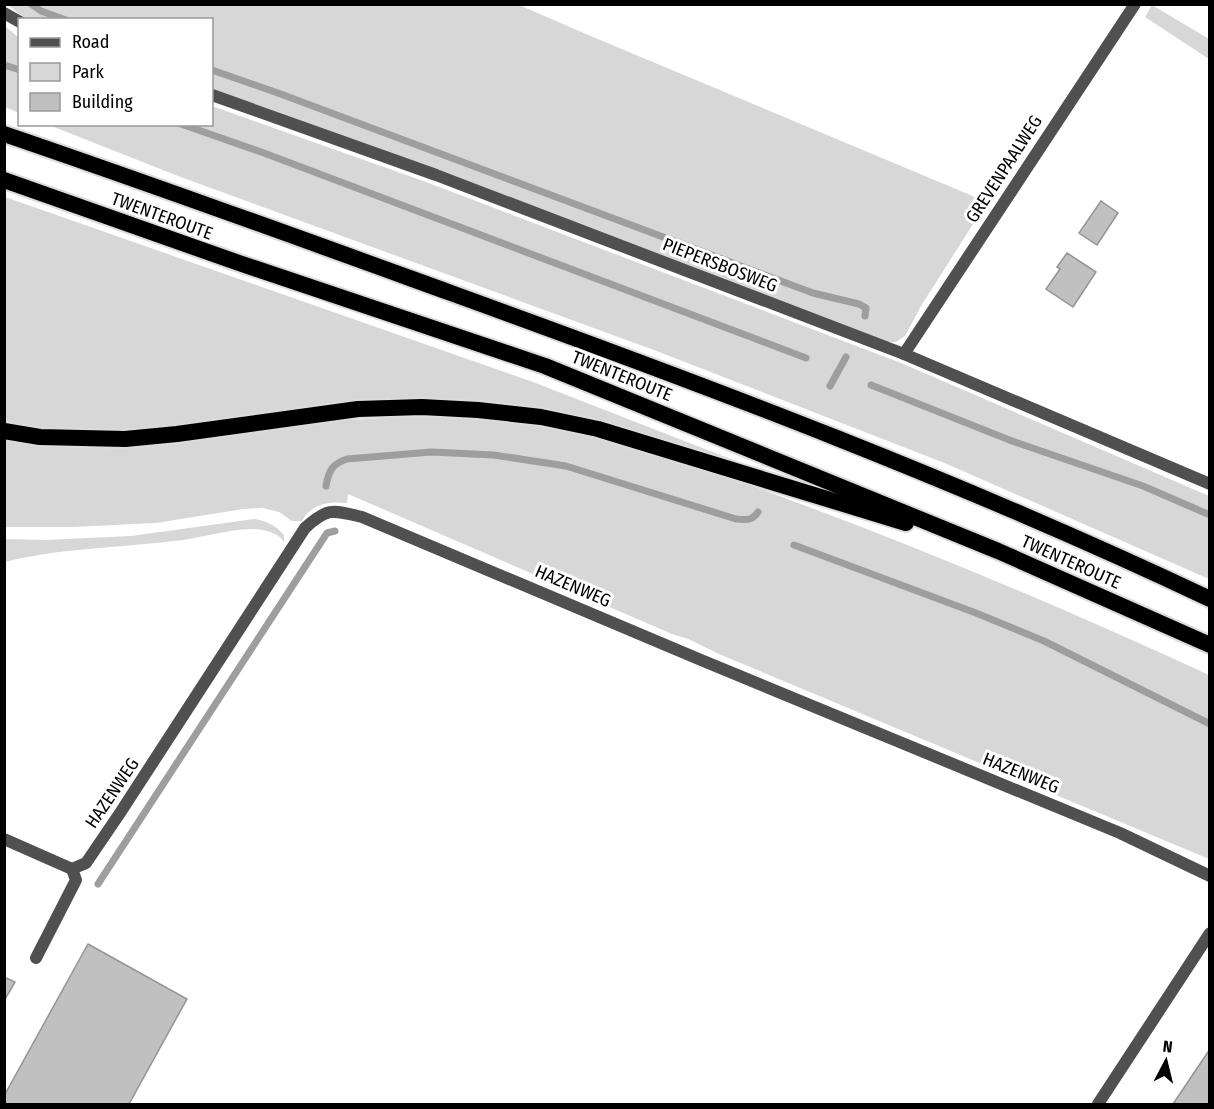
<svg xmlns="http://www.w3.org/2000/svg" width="1214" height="1109" viewBox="0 0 1214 1109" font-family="'Fira Sans Condensed',sans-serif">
  <rect width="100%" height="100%" fill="#fff"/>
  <g fill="#d7d7d7">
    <path d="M 8,5 L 519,5 L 593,37 L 987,202 L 921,306 L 905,336 L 896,342 L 883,342 L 212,89 L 212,20 L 26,19 Z"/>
    <path d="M 1152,5 L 1209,39 L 1209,59 L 1145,17 Z"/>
    <path d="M 4,25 L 19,38 L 19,113 L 5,107 Z"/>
    <path d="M 212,106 L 426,182 L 901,363 L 1209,496 L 1209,579 L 947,464 L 654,350 L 178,176 L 49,125 L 212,124 Z"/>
    <path d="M 5,197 L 533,382 L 774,476 L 637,432 L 544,409 L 429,400 L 385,400 L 338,404 L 140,430 L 58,430 L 5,424 Z"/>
    <path d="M 422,416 C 476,418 530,422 584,434 C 678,456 769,492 859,526 C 978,572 1094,622 1209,675 L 1209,859 L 719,654 L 688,639 L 672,634 L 348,494 L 347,503 C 329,501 312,503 302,521 L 292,521 L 279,512 L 263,508 L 243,509 L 156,523 L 73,527 L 5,527 L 5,439 Z"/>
    <path d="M 254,519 C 267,521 275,525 284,535 L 284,542 C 278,532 263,529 251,529 C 229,529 198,539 174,541 C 117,548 60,548 5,562 L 5,539 L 45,540 L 131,536 Z"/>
  </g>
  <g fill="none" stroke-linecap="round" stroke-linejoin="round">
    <g stroke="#9e9e9e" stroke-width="7">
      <path d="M 31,4 L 41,11 L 66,20"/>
      <path d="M 4,65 L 20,70"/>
      <path d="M 212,70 L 278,93 L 813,293 L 859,304 L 866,308 L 865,316"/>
      <path d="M 181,124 L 264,153 L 806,358"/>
      <path d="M 871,385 L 1012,441 L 1143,486 L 1210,515"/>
      <path d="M 830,386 L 846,357"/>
      <path d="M 326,486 C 329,470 332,464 347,459 L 431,452 L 494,455 L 566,466 L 736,519 C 746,520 752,521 758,512"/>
      <path d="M 794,545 L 976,613 L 1044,641 L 1210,724"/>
      <path d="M 98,884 L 327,533 L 335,531"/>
    </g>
  </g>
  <g fill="#c0c0c0" stroke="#949494" stroke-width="1.5">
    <path d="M 1101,201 L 1118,213 L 1097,245 L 1079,233 Z"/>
    <path d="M 1067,253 L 1096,272 L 1073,307 L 1046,289 L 1060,269 L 1057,267 Z"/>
    <path d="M 88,944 L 187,999 L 129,1104 L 4,1104 L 4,1096 Z"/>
    <path d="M 4,977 L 15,982 L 4,1001 Z"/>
    <path d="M 1210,1049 L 1210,1104 L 1173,1104 Z"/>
  </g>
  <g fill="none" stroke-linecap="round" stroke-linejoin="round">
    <defs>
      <g id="trunk">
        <path d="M 4,134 C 154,185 302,239 451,293 C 708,386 963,482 1210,599"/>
        <path d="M 4,180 L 239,263 L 545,366 L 998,551 L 1210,645"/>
        <path d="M 4,431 L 40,437 L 125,439 L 177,434 L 358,409 L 422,407 L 478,410 L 541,417 L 598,429 L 906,523"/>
      </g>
    </defs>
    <use href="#trunk" stroke="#dbdbdb" stroke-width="20"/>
    <g stroke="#505050" stroke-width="12">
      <path d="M 4,13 L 20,22"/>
      <path d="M 212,95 L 436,175 L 904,354 L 1210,484"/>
      <path d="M 904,354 L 1135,4"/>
      <path d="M 4,839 L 72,869 L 76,880 L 36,958"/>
      <path d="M 72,869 L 86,863 L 120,813 L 305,528 C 328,507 333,510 362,517 L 701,660 L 1120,833 L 1210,876"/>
      <path d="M 1098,1104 L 1210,933"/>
    </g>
    <use href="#trunk" stroke="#000" stroke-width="16"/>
  </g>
  <g text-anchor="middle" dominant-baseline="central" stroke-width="6" stroke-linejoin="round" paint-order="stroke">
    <g font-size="18" fill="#000" stroke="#fff">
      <text transform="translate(1004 169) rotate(-57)">GREVENPAALWEG</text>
      <text transform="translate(162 216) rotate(20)">TWENTEROUTE</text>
      <text transform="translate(720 265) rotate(21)">PIEPERSBOSWEG</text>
      <text transform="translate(622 376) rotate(22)">TWENTEROUTE</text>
      <text transform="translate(1071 562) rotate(24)">TWENTEROUTE</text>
      <text transform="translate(573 586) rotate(23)">HAZENWEG</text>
      <text transform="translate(1021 773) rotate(22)">HAZENWEG</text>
      <text transform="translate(112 793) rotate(-56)">HAZENWEG</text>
    </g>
  </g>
  <rect width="1214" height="1109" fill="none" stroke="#000000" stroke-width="12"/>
  <rect x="18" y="18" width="195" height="108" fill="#ffffff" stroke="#999999" stroke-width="1.5"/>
  <rect x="30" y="38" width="30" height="9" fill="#505050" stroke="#999999" stroke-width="1.5"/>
  <text x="72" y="48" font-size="18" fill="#000000">Road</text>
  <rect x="30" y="63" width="30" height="18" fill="#d7d7d7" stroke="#999999" stroke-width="1.5"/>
  <text x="72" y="78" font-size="18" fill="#000000">Park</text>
  <rect x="30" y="93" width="30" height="18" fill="#c0c0c0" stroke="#999999" stroke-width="1.5"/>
  <text x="72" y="108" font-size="18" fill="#000000">Building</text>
  <g transform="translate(1166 1061) rotate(7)" stroke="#ffffff" stroke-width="4.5" paint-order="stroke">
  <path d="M0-4.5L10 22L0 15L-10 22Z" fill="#000000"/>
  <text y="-9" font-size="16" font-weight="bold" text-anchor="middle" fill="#000000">N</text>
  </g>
</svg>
